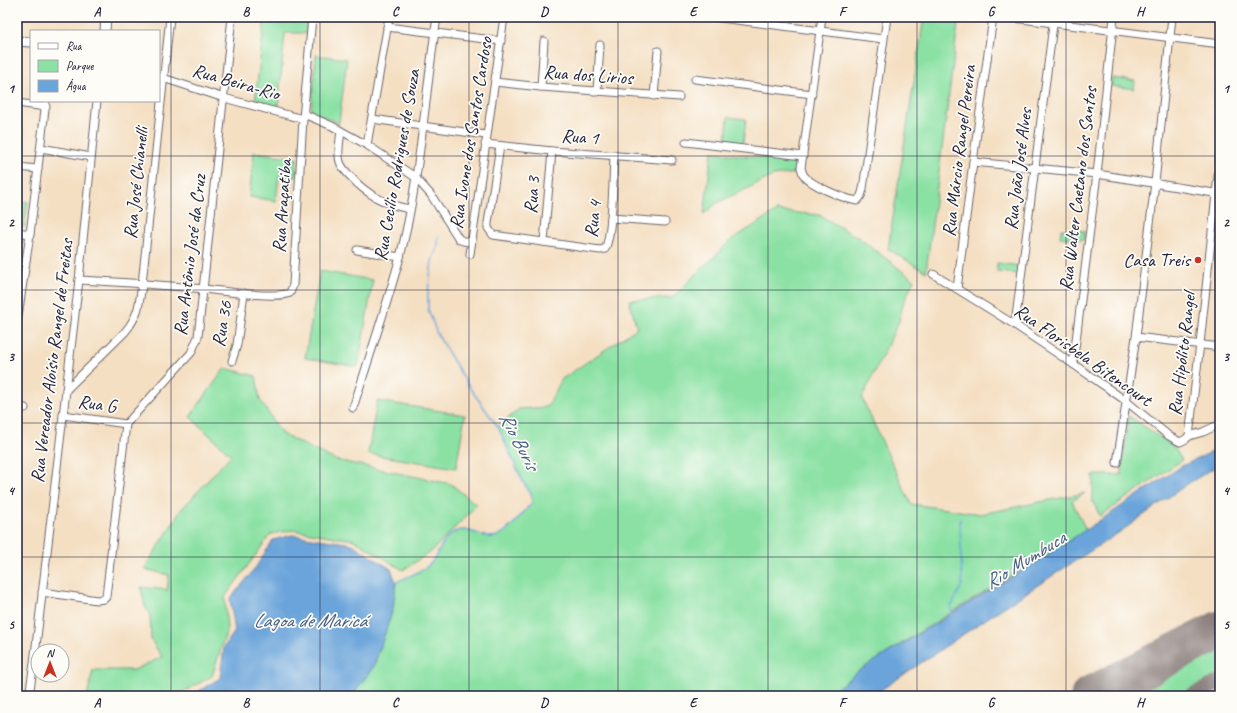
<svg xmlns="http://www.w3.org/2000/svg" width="1237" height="713" viewBox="0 0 1237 713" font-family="Caveat,sans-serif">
  <rect width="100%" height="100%" fill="#fdfcf7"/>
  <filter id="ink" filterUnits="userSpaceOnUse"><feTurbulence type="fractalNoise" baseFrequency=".025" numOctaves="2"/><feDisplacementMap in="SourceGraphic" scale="8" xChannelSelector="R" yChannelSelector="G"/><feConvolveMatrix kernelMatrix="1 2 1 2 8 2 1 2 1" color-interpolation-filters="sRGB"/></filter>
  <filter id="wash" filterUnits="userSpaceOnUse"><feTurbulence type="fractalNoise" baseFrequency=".012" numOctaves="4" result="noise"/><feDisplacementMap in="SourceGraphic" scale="16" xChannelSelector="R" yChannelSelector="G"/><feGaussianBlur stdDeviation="0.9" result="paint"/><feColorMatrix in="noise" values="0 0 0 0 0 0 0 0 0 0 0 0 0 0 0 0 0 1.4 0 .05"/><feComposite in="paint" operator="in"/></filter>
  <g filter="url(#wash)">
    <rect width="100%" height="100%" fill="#f4dfc2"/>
    <g fill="#8be1a4" stroke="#568270">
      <path d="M 265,17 L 308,17 L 307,33 L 285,33 L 278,108 L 255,101 Z"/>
      <path d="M 924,17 L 959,17 L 926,272 L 888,249 Z"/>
      <path d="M 316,55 L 347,59 L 339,123 L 311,112 Z"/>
      <path d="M 1112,78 L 1135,81 L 1134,89 L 1111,86 Z"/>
      <path d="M 728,117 L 746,119 L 743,143 L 726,141 Z"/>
      <path d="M 254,152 L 297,158 L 296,177 L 279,176 L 276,201 L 249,197 Z"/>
      <path d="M 712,152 L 798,162 L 796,173 L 773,176 L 717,203 L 704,214 Z"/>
      <path d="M 20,201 L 28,202 L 24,227 L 17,225 Z"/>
      <path d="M 777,211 L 819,215 L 859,238 L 914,280 L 903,304 L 899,321 L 862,398 L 911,504 L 981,514 L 1085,493 L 1072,501 L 1086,530 C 1000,586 908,633 827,696 L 352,696 L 374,666 L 393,609 L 396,582 C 405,578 422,571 429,565 C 437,558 441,541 450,535 C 467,521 484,542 497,536 C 511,530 522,513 532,503 L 531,494 L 523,482 L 498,427 L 519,409 L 547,407 L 562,379 L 637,328 L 629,300 L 672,298 L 731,240 Z"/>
      <path d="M 1061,229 L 1085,231 L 1084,240 L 1060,237 Z"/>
      <path d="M 997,263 L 1021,266 L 1020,274 L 997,272 Z"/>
      <path d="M 320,271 L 373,280 L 358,367 L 305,358 Z"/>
      <path d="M 225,368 L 256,376 L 260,400 L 282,434 L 335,460 L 451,484 L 477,505 L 432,551 L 403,570 L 354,540 L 293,530 L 271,534 L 225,597 L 227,630 L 212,676 L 185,691 L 157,696 L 87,696 L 93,670 L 134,670 L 162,657 L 151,640 L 150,614 L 145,607 L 141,587 L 167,590 L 169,575 L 144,569 L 162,541 L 180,511 L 231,455 L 190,417 Z"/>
      <path d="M 377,401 L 465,415 L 456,468 L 368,454 Z"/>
      <path d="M 1129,416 L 1173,446 L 1182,460 L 1100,516 L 1093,502 L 1093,475 L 1121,475 Z"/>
      <path d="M 1220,645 L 1220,677 L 1182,696 L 1122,696 L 1125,693 Z"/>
    </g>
    <g fill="#6aa4da" stroke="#46638a">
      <path d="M 1220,448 L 1220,464 L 1186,485 L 1120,532 L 998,611 L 872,696 L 827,696 L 860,670 L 910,639 L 1040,560 L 1182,466 Z"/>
      <path d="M 292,535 L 352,544 L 391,569 L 396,582 L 393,609 L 374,666 L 352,696 L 191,696 L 220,678 L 224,647 L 235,631 L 230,599 L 254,570 L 273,540 Z"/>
    </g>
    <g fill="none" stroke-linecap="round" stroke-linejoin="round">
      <g stroke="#6aa4da" stroke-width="1.5">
        <path d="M 396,582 C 405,578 422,571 429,565 C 437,558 442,541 450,535 C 467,521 484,542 497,536 C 511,530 522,513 532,503 L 531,494 L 523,482 L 498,427 L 470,388 L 437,334 L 428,309 L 428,292 L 432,261 L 438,246 L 438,237"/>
        <path d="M 951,615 L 951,607 L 962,585 L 960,519"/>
      </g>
      <g stroke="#8b807e" stroke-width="16">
        <path d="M 1094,696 L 1101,696"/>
        <path d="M 1114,696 L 1118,686 L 1127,677"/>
        <path d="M 1192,696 L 1220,682"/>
      </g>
      <path stroke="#8b807e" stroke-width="39" d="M 1090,696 L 1220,630"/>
    </g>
  </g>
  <g filter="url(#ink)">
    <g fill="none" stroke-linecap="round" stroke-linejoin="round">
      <defs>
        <g id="minor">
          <path d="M 713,17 L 883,39"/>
          <path d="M 822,17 L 801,168 C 802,170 802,172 803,174 C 809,185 845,199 857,201 L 861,196 L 863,189 L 887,17"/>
          <path d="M 1006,17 L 1220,44"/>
          <path d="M 387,27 L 501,41"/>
          <path d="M 160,77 L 224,98 L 303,119"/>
          <path d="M 695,79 L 812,94"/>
          <path d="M 495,82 L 541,87 L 679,97"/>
          <path d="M 541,87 L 544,41"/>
          <path d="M 597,92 L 600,45"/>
          <path d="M 654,96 L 658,51"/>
          <path d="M 17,103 L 46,107"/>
          <path d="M 304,114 L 332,126 L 367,145 L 415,177 L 431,195 L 459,239 L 463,241 L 471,242"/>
          <path d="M 372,119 L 486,135"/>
          <path d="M 341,131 C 340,140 337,153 340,162 C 342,168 347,173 351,177 C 367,195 386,205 410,209"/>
          <path d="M 686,142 L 803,156"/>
          <path d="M 485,144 L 552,151 L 672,160"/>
          <path d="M 367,145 L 389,17"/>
          <path d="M 500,146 L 488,223 L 488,228 L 493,235 L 600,250 L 605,249 C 613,234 613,175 614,155"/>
          <path d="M 41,148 L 91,157"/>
          <path d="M 973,162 L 1097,174 L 1220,194"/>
          <path d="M 17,167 L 38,169"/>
          <path d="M 611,218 L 665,222"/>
          <path d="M 17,232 L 30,234"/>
          <path d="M 544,242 L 552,151"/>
          <path d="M 357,250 L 400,257"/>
          <path d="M 470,254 L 504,17"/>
          <path d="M 933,274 L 1015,325 L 1073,364 L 1126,401 L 1169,436 L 1180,442 L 1186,439 L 1189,436"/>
          <path d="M 79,280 C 121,282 163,285 204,289 C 222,291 276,299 290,293 L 293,285 L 303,119 L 312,17"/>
          <path d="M 957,289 L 973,162 L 993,17"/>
          <path d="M 17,323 L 30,234 L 46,101"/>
          <path d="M 1015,325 L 1054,17"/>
          <path d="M 1136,337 L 1220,347"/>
          <path d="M 232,361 L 237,345 L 244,293"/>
          <path d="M 1073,364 L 1097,174 L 1114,17"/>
          <path d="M 66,390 L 125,332 C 139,315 139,305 142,284 L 170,17"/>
          <path d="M 17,407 L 25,408"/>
          <path d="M 353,408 C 369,358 386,308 400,257 C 420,180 425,96 437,17"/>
          <path d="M 63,415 L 126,424"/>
          <path d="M 1189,436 L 1200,344 L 1220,157"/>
          <path d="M 1189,436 L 1203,432 L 1220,424"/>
          <path d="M 1117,463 L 1136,337 L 1155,183 L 1172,17"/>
          <path d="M 42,592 L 97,600 L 104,599 L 106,597 L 126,424 L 191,353 L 198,337 L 232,17"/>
          <path d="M 29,696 L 34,663 L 79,280 L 97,101"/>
        </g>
        <g id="major">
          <path d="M 105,31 L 106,17"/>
          <path d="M 17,41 L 31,42"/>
        </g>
      </defs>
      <use href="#minor" stroke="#6c646a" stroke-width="9"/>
      <use href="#major" stroke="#6c646a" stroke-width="11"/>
      <use href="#minor" stroke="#fff" stroke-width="7"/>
      <use href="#major" stroke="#fff" stroke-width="9"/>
    </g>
  </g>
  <path fill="none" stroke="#22223b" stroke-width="1" stroke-opacity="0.55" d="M 171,17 L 171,696M 320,17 L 320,696M 469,17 L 469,696M 618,17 L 618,696M 768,17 L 768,696M 917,17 L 917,696M 1066,17 L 1066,696M 17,156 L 1220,156M 17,290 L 1220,290M 17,423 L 1220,423M 17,557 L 1220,557"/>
  <circle fill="#c8321e" stroke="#fdfcf7" stroke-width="1.5" cx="1198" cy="260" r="4"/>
  <g text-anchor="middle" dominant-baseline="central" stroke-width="3.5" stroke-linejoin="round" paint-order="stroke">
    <g font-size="19" fill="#22223b" stroke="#fdfcf7">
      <text transform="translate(588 75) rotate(4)">Rua dos Lirios</text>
      <text transform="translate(236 82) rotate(16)">Rua Beira-Rio</text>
      <text transform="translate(471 133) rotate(-81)">Rua Ivone dos Santos Cardoso</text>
      <text transform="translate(580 137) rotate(4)">Rua 1</text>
      <text transform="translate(959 151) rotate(-83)">Rua Márcio Rangel Pereira</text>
      <text transform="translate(397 165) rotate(-80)">Rua Cecílio Rodrigues de Souza</text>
      <text transform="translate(1018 169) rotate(-83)">Rua João José Alves</text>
      <text transform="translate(136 183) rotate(-84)">Rua José Chianelli</text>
      <text transform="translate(1078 189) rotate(-83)">Rua Walter Caetano dos Santos</text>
      <text transform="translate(532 195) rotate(-85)">Rua 3</text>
      <text transform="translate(282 206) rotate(-86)">Rua Araçatiba</text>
      <text transform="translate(593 219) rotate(-83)">Rua 4</text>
      <text transform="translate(190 255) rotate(-83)">Rua Antônio José da Cruz</text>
      <text transform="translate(222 324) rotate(-80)">Rua 36</text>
      <text transform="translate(1182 354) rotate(-83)">Rua Hipólito Rangel</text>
      <text transform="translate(1083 355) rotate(35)">Rua Florisbela Bitencourt</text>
      <text transform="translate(52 361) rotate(-83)">Rua Vereador Aloísio Rangel de Freitas</text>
      <text transform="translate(97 404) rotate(8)">Rua G</text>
    </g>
    <g font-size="19" fill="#22223b" stroke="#fdfcf7" text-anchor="end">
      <text x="1190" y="260">Casa Treis</text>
    </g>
    <g font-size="20" font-style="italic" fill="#425c83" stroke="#fdfcf7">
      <text transform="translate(519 441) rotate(62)">Rio Buris</text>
      <text transform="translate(1025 560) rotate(-32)">Rio Mumbuca</text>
      <text x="310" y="620">Lagoa de Maricá</text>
    </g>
  </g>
  <rect width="1237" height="713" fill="none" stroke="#fdfcf7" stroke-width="44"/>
  <rect x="30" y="30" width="130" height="72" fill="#fdfcf7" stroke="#a5a5ac"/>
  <rect x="38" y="43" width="20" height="6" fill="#ffffff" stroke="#a5a5ac"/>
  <text x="66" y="50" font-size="12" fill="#22223b">Rua</text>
  <rect x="38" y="60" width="20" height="12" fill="#8be1a4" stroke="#a5a5ac"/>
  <text x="66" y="70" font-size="12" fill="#22223b">Parque</text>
  <rect x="38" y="80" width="20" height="12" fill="#6aa4da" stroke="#a5a5ac"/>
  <text x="66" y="90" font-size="12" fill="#22223b">Água</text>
  <g transform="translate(50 663)"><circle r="19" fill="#fdfcf7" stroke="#a5a5ac"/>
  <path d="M0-3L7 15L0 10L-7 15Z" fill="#c8321e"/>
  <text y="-6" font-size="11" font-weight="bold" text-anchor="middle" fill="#22223b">N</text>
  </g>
  <rect x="22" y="22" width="1193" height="669" fill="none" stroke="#22223b" stroke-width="1.5"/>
  <g font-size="13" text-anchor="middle" font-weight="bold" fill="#22223b">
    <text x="97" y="16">A</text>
    <text x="246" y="16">B</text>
    <text x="395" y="16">C</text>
    <text x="544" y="16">D</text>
    <text x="693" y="16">E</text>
    <text x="842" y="16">F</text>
    <text x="991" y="16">G</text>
    <text x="1140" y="16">H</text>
    <text x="11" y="93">1</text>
    <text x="1226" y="93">1</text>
    <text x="11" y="227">2</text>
    <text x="1226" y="227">2</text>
    <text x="11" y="361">3</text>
    <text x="1226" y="361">3</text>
    <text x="11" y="495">4</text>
    <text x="1226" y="495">4</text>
    <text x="11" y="629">5</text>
    <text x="1226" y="629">5</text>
    <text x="97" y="707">A</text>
    <text x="246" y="707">B</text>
    <text x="395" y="707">C</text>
    <text x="544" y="707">D</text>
    <text x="693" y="707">E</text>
    <text x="842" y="707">F</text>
    <text x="991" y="707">G</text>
    <text x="1140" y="707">H</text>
  </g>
</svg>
